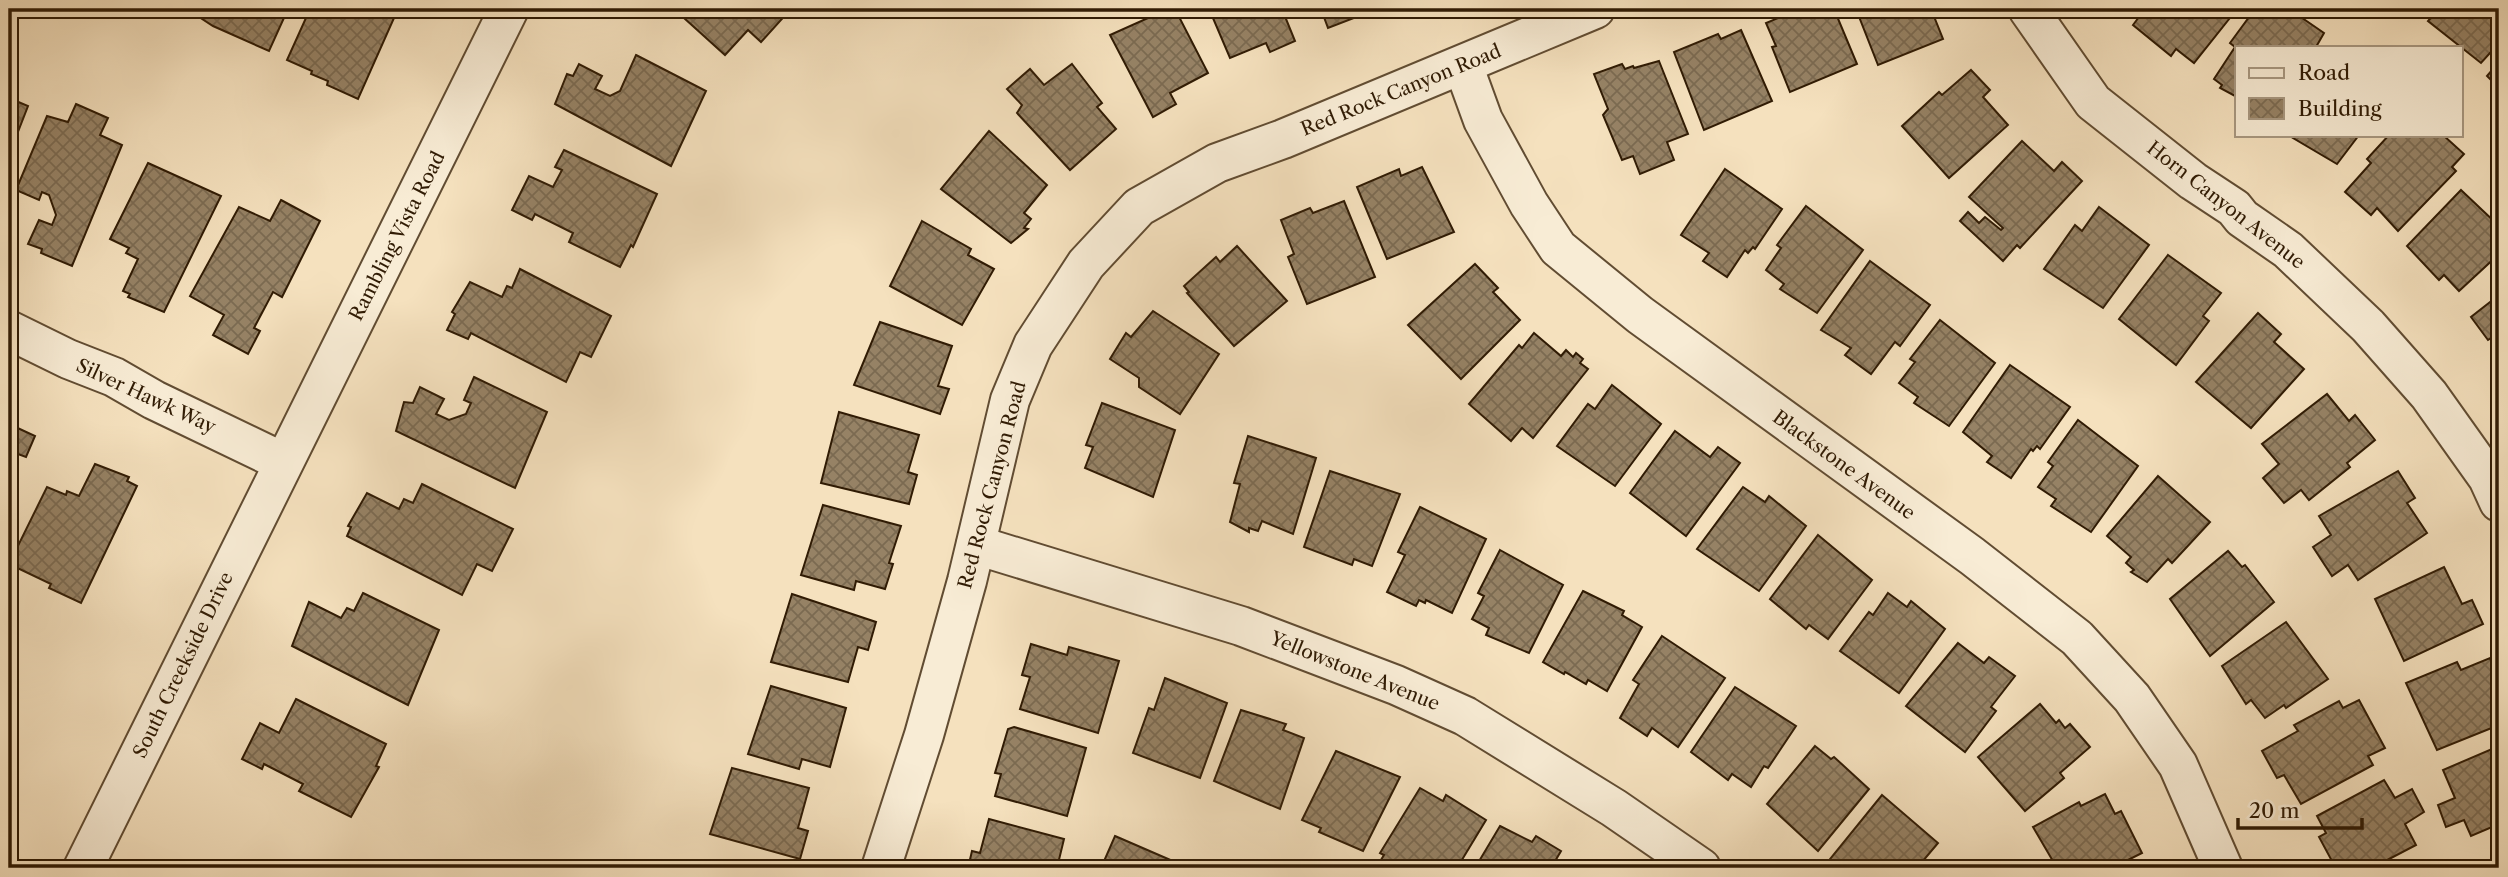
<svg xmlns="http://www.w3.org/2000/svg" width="2508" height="877" viewBox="0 0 2508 877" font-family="'Libre Caslon Text',serif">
  <defs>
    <pattern id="building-cross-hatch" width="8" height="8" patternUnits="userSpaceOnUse" patternTransform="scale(1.75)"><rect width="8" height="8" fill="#968265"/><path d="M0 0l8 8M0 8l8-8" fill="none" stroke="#7b6a51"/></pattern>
  </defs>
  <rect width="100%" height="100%" fill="#f5e1be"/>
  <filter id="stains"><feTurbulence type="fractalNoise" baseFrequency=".00286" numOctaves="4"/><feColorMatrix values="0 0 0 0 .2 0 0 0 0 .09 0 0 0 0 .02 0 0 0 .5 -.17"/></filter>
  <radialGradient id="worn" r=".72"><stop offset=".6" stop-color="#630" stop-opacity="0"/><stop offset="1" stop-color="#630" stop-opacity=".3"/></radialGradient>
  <g fill="url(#building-cross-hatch)" stroke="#301b04" stroke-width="2">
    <path d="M 199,9 L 288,9 L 269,51 L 213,26 L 196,15 Z"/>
    <path d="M 310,9 L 398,9 L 358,99 L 327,85 L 328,81 L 311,74 L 312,71 L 287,60 Z"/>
    <path d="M 674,9 L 787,9 L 789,11 L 761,42 L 748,30 L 725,55 Z"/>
    <path d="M 1168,9 L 1175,9 L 1208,73 L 1170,93 L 1176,104 L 1153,117 L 1110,35 Z"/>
    <path d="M 1206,9 L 1282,9 L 1295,41 L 1270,52 L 1266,43 L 1230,58 L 1210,11 Z"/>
    <path d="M 1321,9 L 1377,9 L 1328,28 Z"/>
    <path d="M 1785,9 L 1834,9 L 1857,64 L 1790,92 L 1772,47 L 1776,46 L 1766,23 L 1788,14 Z"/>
    <path d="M 1856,9 L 1931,9 L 1943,39 L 1878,65 Z"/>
    <path d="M 2145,9 L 2237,9 L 2194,63 L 2176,49 L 2171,56 L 2133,25 Z"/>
    <path d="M 2255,9 L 2265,9 L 2275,16 L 2280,9 L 2289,9 L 2324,33 L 2316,47 L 2237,47 L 2237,97 L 2220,88 L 2222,85 L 2214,79 L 2235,47 L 2230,43 Z"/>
    <path d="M 2438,9 L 2499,9 L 2499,43 L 2481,63 L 2428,21 Z"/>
    <path d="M 1741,30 L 1772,101 L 1704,130 L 1674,52 L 1718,34 L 1721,39 Z"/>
    <path d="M 636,55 L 706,91 L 671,166 L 555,104 L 567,74 L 573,76 L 579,64 L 602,76 L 595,89 L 610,96 L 620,91 Z"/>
    <path d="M 1659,61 L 1688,134 L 1667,142 L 1674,160 L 1640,174 L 1633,156 L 1622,160 L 1603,115 L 1608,109 L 1594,74 L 1622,64 L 1625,69 L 1633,66 L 1634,68 Z"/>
    <path d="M 2499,62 L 2499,88 L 2487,76 Z"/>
    <path d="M 1072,64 L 1102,103 L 1097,107 L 1116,129 L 1070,170 L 1017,113 L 1022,105 L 1007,89 L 1030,69 L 1044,85 Z"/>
    <path d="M 1971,70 L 1990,90 L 1983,97 L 2008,125 L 1949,178 L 1902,126 L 1939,92 L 1942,95 Z"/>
    <path d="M 9,98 L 28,106 L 9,155 Z"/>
    <path d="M 76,104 L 108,118 L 100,135 L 122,145 L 72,266 L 41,253 L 42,249 L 28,244 L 39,220 L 52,225 L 56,215 L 49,195 L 42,192 L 39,200 L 16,190 L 47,116 L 68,122 Z"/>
    <path d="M 989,131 L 1047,185 L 1024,213 L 1031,219 L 1024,228 L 1028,229 L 1011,243 L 941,189 Z"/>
    <path d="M 2288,135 L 2359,135 L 2337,164 Z"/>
    <path d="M 2389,135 L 2443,135 L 2464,154 L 2452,167 L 2456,171 L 2398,231 L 2377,208 L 2371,215 L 2345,192 L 2371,163 L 2367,159 Z"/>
    <path d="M 2022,141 L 2054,171 L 2062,162 L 2082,181 L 2020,248 L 2017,245 L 2003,261 L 1960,221 L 1968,212 L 1979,223 L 1985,217 L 2001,230 L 2003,228 L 1969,197 Z"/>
    <path d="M 564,150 L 657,194 L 633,247 L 631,245 L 620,267 L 569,242 L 573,233 L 535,214 L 532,220 L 512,210 L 529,176 L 553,187 L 562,170 L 555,167 Z"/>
    <path d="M 148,163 L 221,196 L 164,312 L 128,297 L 130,294 L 123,291 L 138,259 L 126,253 L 129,248 L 110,239 Z"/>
    <path d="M 1422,167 L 1454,232 L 1387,259 L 1357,187 L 1399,169 L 1401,176 Z"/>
    <path d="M 1725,169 L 1782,209 L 1755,249 L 1753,247 L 1748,253 L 1745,250 L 1727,277 L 1703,261 L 1709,253 L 1681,235 Z"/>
    <path d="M 2461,190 L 2499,226 L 2499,254 L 2459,291 L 2444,275 L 2439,280 L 2407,246 Z"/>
    <path d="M 281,200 L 320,221 L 282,297 L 273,292 L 254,328 L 260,331 L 248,354 L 213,335 L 224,315 L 190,296 L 239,207 L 270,221 Z"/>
    <path d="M 1344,201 L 1375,277 L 1307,304 L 1288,257 L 1294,254 L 1281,220 L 1310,208 L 1313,213 Z"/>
    <path d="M 1806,206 L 1863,250 L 1817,313 L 1780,289 L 1784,284 L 1766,270 L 1781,248 L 1777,245 Z"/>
    <path d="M 2099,207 L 2149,245 L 2103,308 L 2044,269 L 2075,225 L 2082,231 Z"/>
    <path d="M 922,221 L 971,249 L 968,255 L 994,269 L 962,325 L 890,286 Z"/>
    <path d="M 1237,246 L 1287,301 L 1234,346 L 1187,293 L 1189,292 L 1184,286 L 1216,257 L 1220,262 Z"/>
    <path d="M 2168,255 L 2221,293 L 2203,316 L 2209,321 L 2176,365 L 2119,319 Z"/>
    <path d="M 1870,261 L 1930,305 L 1900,346 L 1895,342 L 1871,374 L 1845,355 L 1851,348 L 1821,330 Z"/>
    <path d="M 1475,264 L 1498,288 L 1493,292 L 1520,320 L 1461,379 L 1408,325 Z"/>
    <path d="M 520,269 L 611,316 L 591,357 L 580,352 L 566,382 L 471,333 L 468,339 L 447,330 L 455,314 L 452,312 L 470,282 L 502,297 L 507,286 L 512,288 Z"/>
    <path d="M 2499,295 L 2499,339 L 2496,335 L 2488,340 L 2471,317 Z"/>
    <path d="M 1153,311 L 1219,354 L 1180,414 L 1139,387 L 1139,378 L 1110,359 L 1126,333 L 1131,337 Z"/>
    <path d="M 2258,313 L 2281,334 L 2274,342 L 2304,369 L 2251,428 L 2196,382 Z"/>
    <path d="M 1940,320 L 1995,363 L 1949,426 L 1914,403 L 1918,397 L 1899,383 L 1915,362 L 1910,359 Z"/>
    <path d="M 880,322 L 952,346 L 938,386 L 949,389 L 940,414 L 854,385 Z"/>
    <path d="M 1534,333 L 1561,356 L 1566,350 L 1573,357 L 1576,353 L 1583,359 L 1580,363 L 1588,369 L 1533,438 L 1522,428 L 1511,441 L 1469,404 L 1519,345 L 1522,348 Z"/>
    <path d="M 2010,365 L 2070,407 L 2040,449 L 2037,446 L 2033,451 L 2031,449 L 2011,478 L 1987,462 L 1992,456 L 1963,432 Z"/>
    <path d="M 474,377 L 547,412 L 515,488 L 396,431 L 404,402 L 413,403 L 420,387 L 444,399 L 436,414 L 449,420 L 466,414 L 471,403 L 464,400 Z"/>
    <path d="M 1612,385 L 1661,424 L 1615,486 L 1557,446 L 1588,404 L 1595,409 Z"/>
    <path d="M 2327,394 L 2349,421 L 2355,415 L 2375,440 L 2347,463 L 2350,467 L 2309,500 L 2301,490 L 2284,503 L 2263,478 L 2279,464 L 2262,444 Z"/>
    <path d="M 1102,403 L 1175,430 L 1153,497 L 1085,468 L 1093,447 L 1086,445 Z"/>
    <path d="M 839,412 L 919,435 L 908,472 L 917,475 L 909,504 L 821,483 Z"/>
    <path d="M 2078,420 L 2138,466 L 2091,532 L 2051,506 L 2056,499 L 2038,487 L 2053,466 L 2048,462 Z"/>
    <path d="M 9,424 L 35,436 L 26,457 L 18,454 L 9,476 Z"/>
    <path d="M 1675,431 L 1710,457 L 1718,447 L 1740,463 L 1686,536 L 1630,493 Z"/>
    <path d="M 1248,436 L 1316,458 L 1293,534 L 1262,521 L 1258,531 L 1249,528 L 1249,532 L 1230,522 L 1240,484 L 1234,483 Z"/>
    <path d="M 95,464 L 129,477 L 127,481 L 137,486 L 81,603 L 49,588 L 51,584 L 9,564 L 47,487 L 66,495 L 67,491 L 79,496 Z"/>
    <path d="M 1330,471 L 1400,494 L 1372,566 L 1354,559 L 1352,565 L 1304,547 Z"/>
    <path d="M 2398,471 L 2415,498 L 2407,503 L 2427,533 L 2358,580 L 2348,565 L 2332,576 L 2313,547 L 2331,535 L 2319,516 Z"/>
    <path d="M 2158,476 L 2210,522 L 2172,563 L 2168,559 L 2147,582 L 2131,572 L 2134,570 L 2126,563 L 2131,557 L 2107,536 Z"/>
    <path d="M 422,484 L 513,529 L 492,571 L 477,564 L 462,595 L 347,536 L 351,527 L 348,526 L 367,493 L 399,509 L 404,499 L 413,503 Z"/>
    <path d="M 1743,487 L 1765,502 L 1769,496 L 1806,526 L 1759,591 L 1697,549 Z"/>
    <path d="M 823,505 L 901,526 L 889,563 L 893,564 L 885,589 L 856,581 L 854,590 L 801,575 Z"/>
    <path d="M 1420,507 L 1486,539 L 1452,613 L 1426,600 L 1425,603 L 1419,600 L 1416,606 L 1387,592 L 1405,555 L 1398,552 Z"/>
    <path d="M 1818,535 L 1872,580 L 1828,639 L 1809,625 L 1806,629 L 1770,599 Z"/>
    <path d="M 1500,550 L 1563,585 L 1529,653 L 1486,635 L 1489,628 L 1472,619 L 1484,596 L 1478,593 Z"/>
    <path d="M 2228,551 L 2242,567 L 2245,565 L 2274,602 L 2210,656 L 2170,599 Z"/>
    <path d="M 2444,567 L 2462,604 L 2472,600 L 2483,624 L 2404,661 L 2375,599 Z"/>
    <path d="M 1583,591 L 1624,611 L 1622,615 L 1642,627 L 1607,691 L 1588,680 L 1586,684 L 1565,672 L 1564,674 L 1543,662 Z"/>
    <path d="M 363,593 L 439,630 L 408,705 L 292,646 L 309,602 L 341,618 L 347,608 L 354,611 Z"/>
    <path d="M 1888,593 L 1907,607 L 1911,601 L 1945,629 L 1899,693 L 1840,651 L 1869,612 L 1873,615 Z"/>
    <path d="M 792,594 L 876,622 L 868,650 L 858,647 L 848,682 L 771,662 Z"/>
    <path d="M 2286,622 L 2328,679 L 2286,708 L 2284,705 L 2265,718 L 2251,700 L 2246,704 L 2222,666 Z"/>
    <path d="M 1662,636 L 1725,678 L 1678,747 L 1652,728 L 1647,736 L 1620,718 L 1639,684 L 1633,680 Z"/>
    <path d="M 1958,643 L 1984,663 L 1989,657 L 2015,676 L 1991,707 L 1996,711 L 1965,752 L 1906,706 Z"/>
    <path d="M 1031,644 L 1067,655 L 1069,647 L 1119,661 L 1098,733 L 1020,709 L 1030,677 L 1022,675 Z"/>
    <path d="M 2490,658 L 2499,684 L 2499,725 L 2437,750 L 2406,683 L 2457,662 L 2461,670 Z"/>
    <path d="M 1165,678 L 1227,703 L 1200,778 L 1133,753 L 1149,708 L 1154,710 Z"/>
    <path d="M 771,686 L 846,708 L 830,767 L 802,759 L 799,769 L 748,754 Z"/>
    <path d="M 1735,687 L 1796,726 L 1768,768 L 1764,766 L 1751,787 L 1732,774 L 1728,780 L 1691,752 Z"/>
    <path d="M 296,699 L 386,744 L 376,766 L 379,767 L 351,817 L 299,791 L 303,784 L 264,764 L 262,769 L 242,759 L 260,723 L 279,733 Z"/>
    <path d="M 2359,700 L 2385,748 L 2368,756 L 2373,765 L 2301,804 L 2284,775 L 2277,778 L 2262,751 L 2298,731 L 2294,725 L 2339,701 L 2343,708 Z"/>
    <path d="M 2040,704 L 2056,723 L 2059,720 L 2065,728 L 2070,724 L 2090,747 L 2060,773 L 2064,778 L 2025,811 L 1978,757 Z"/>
    <path d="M 1241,710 L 1286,724 L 1283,730 L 1304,738 L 1280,809 L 1214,781 Z"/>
    <path d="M 1014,727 L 1086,748 L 1067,816 L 995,796 L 1001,774 L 995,773 L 1008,729 Z"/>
    <path d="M 1815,746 L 1831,759 L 1834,757 L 1869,789 L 1818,851 L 1767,804 Z"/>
    <path d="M 2499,746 L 2499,824 L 2471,836 L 2464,820 L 2446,827 L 2438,805 L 2455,798 L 2443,770 Z"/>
    <path d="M 1336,751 L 1400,777 L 1363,851 L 1319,832 L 1321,828 L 1302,820 Z"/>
    <path d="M 732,768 L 809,788 L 798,828 L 808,831 L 800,859 L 710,834 Z"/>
    <path d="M 2384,780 L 2395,798 L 2412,789 L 2424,812 L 2405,824 L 2416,845 L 2372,868 L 2341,868 L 2337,861 L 2333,863 L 2319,837 L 2326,833 L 2317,816 Z"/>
    <path d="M 1420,788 L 1443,801 L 1446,795 L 1486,820 L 1457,868 L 1376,868 L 1384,855 L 1380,853 Z"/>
    <path d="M 2105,794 L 2115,814 L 2121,811 L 2142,853 L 2112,868 L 2057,868 L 2033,827 L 2079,802 L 2081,806 Z"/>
    <path d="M 1882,795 L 1938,843 L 1917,868 L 1841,868 L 1830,859 Z"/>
    <path d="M 989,819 L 1064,839 L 1057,868 L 968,868 L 972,851 L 980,853 Z"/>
    <path d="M 1500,826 L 1532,842 L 1536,836 L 1561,851 L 1551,868 L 1475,868 Z"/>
    <path d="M 1115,836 L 1182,865 L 1180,868 L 1101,868 Z"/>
  </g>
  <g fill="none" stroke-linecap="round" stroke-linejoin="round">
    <defs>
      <g id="street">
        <path d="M 2028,9 L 2093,102 L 2193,181 L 2234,208 L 2242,218 L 2288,250 L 2368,326 L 2429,395 L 2488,478 L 2499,502"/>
        <path d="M 1463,65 L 1483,120 L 1529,204 L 1558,248 L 1640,315 L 1972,556 L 2077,638 L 2132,698 L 2178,765 L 2223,868"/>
        <path d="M 9,330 L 68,359 L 114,377 L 154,400 L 283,462"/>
        <path d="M 976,545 L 1241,626 L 1396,685 L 1465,716 L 1614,808 L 1701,868"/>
        <path d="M 83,868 L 509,9"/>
        <path d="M 881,868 L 924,735 L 967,581 L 1010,400 L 1033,345 L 1086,264 L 1139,207 L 1217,163 L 1283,139 L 1595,9"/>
      </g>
    </defs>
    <use href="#street" stroke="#614c32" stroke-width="42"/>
    <use href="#street" stroke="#f8ecd5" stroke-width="38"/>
  </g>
  <g text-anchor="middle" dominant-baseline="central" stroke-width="7" stroke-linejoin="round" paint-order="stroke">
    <g font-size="19" fill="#301b04" stroke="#f8ecd5">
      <text transform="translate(1401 90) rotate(-22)">Red Rock Canyon Road</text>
      <text transform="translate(2226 205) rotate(38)">Horn Canyon Avenue</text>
      <text transform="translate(397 236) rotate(-63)">Rambling Vista Road</text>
      <text transform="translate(146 396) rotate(25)">Silver Hawk Way</text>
      <text transform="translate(1844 465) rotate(36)">Blackstone Avenue</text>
      <text transform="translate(992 485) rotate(-75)">Red Rock Canyon Road</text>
      <text transform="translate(183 665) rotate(-64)">South Creekside Drive</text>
      <text transform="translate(1355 671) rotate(22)">Yellowstone Avenue</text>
    </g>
  </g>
  <rect width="2508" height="877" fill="none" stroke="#f5e1be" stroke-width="35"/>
  <rect x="10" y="10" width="2487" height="856" fill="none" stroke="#301b04" stroke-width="3.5"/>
  <rect x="18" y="18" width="2473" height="842" fill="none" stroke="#301b04" stroke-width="2"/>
  <rect x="2235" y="46" width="228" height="91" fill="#f8ecd5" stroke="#a89881" stroke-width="2"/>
  <rect x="2249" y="68" width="35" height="10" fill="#f8ecd5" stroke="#a89881" stroke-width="2"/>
  <text x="2298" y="80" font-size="21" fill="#301b04">Road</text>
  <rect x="2249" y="98" width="35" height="21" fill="url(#building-cross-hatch)" stroke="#a89881" stroke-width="2"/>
  <text x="2298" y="116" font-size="21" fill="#301b04">Building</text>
  <path d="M2238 818v10h124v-10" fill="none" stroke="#301b04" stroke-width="3.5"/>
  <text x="2249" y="818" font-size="21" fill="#301b04" stroke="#f8ecd5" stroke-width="5" paint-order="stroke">20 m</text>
  <rect width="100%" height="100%" filter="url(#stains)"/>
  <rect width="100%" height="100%" fill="url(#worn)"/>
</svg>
